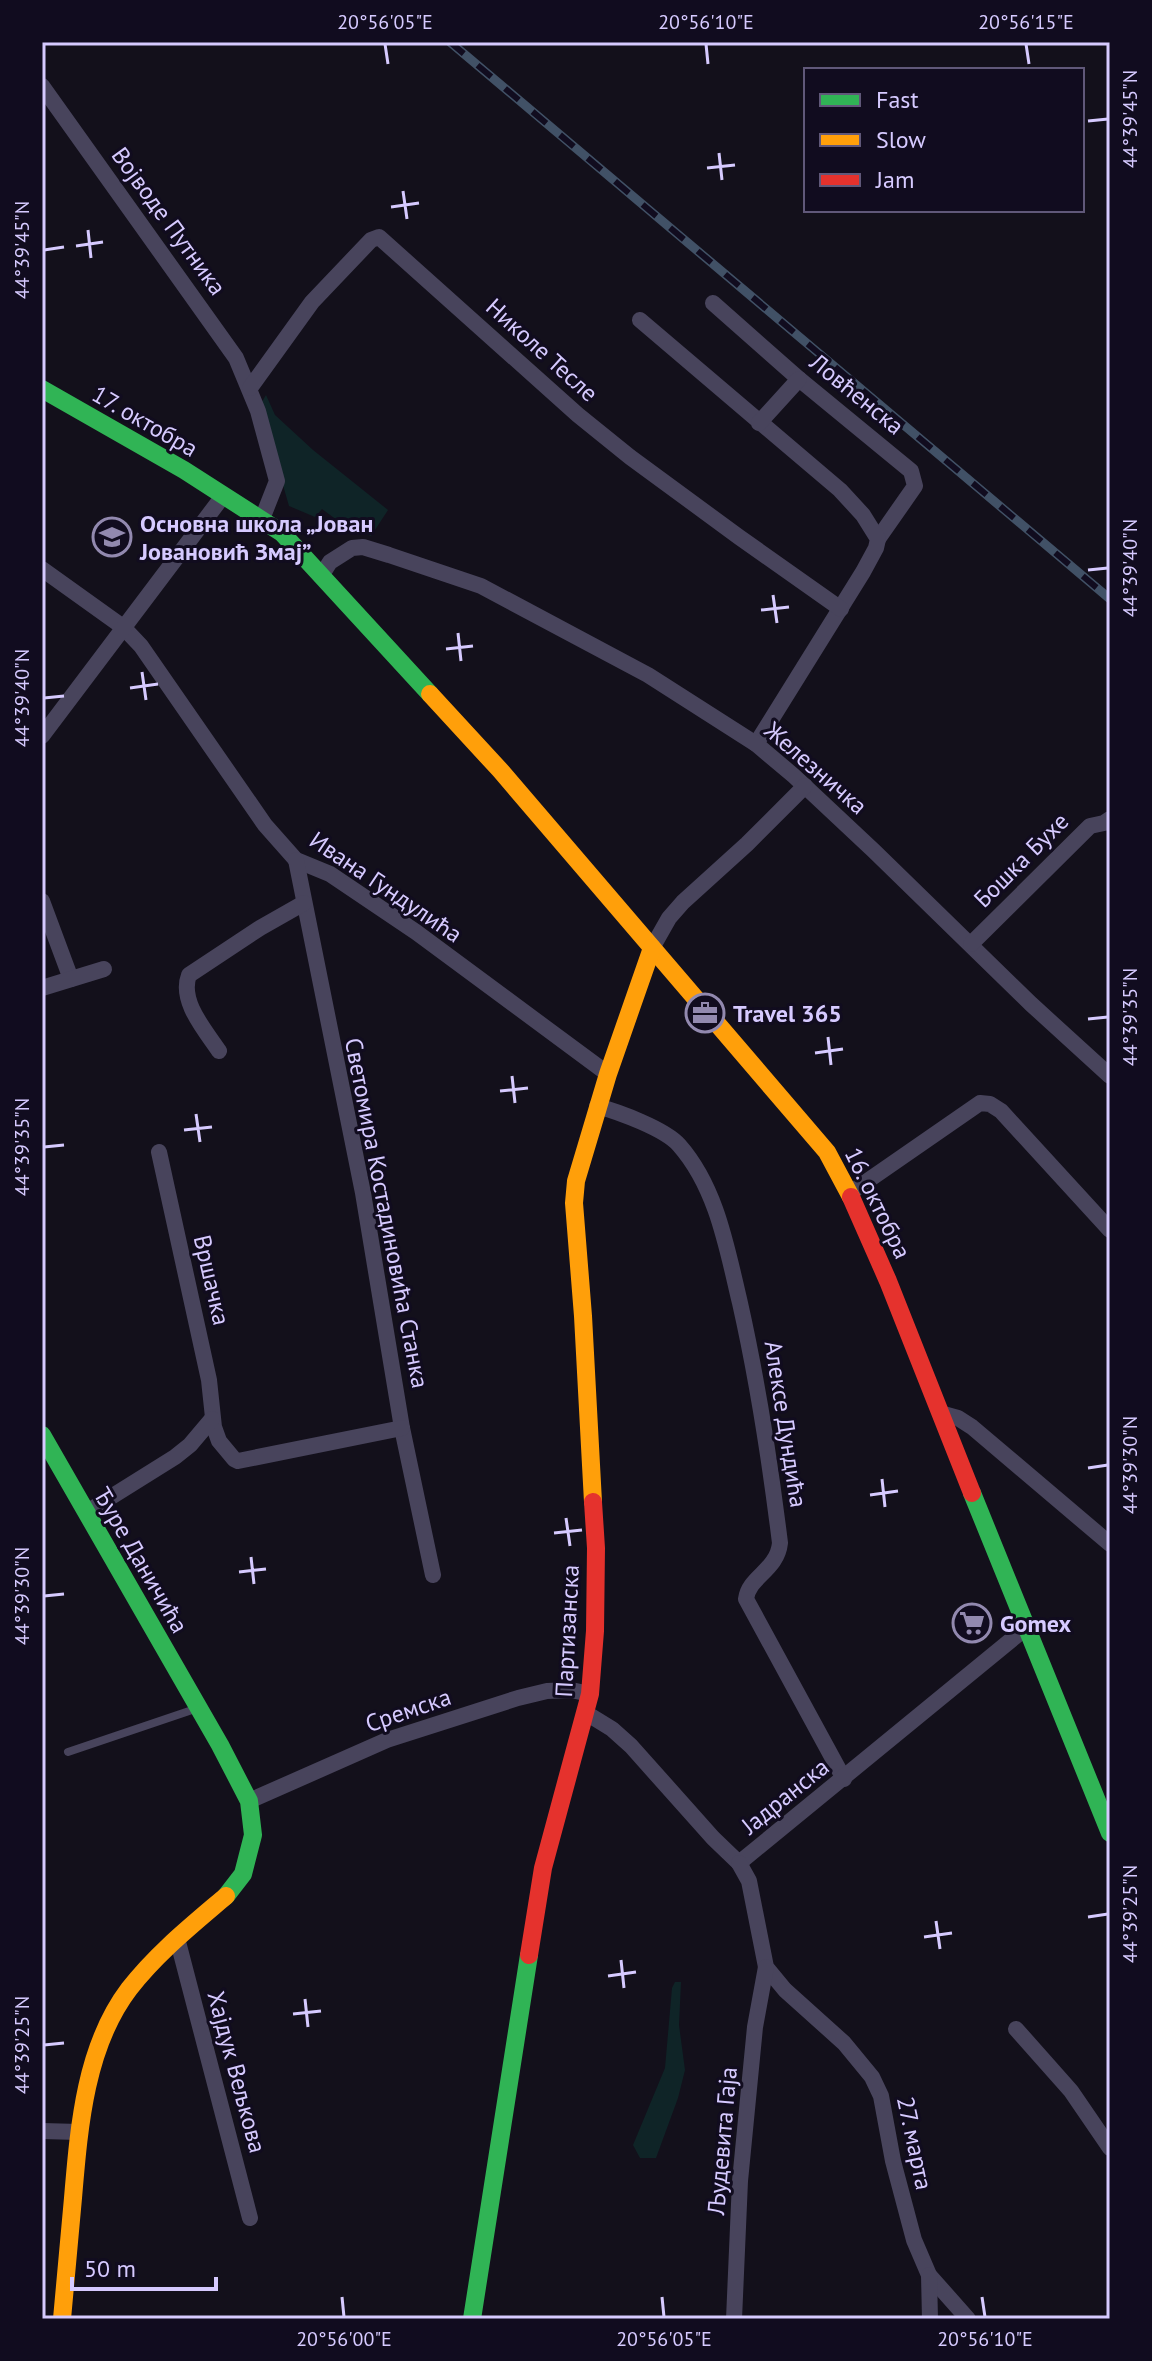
<svg xmlns="http://www.w3.org/2000/svg" width="1152" height="2361" viewBox="0 0 1152 2361" font-family="'PT Sans',sans-serif">
  <rect width="100%" height="100%" fill="#13101b"/>
  <g fill="#0f2427">
    <path d="M 266,395 L 275,415 L 313,450 L 388,510 L 371,536 L 345,526 L 322,509 L 315,517 L 289,506 L 260,405 Z"/>
    <path d="M 675,1982 L 681,1982 L 679,2025 L 685,2070 L 678,2098 L 656,2158 L 640,2158 L 633,2145 L 665,2068 L 672,1988 Z"/>
  </g>
  <g fill="none" stroke-linecap="round" stroke-linejoin="round">
    <path stroke="#48445c" stroke-width="8" d="M 68,1752 L 198,1708"/>
    <g stroke="#48445c" stroke-width="16">
      <path d="M 42,86 L 236,358 L 258,411 L 277,481 L 262,519"/>
      <path d="M 713,303 L 799,379 L 911,471 L 915,486 L 878,539"/>
      <path d="M 640,320 L 840,490 L 863,515 L 878,539 L 876,548 L 863,572 L 756,744"/>
      <path d="M 250,388 L 312,302 L 371,240 L 379,237 L 578,415 L 630,457 L 739,537 L 841,609"/>
      <path d="M 759,423 L 799,379"/>
      <path d="M 42,569 L 123,627 L 141,646 L 265,825 L 296,860 L 330,874 L 416,932 L 608,1074"/>
      <path d="M 321,576 L 330,562 L 352,548 L 363,547 L 389,555 L 481,586 L 648,675 L 756,744 L 794,776 L 874,851 L 1031,1004 L 1110,1076"/>
      <path d="M 42,736 L 223,496"/>
      <path d="M 296,860 L 363,1193 L 402,1428 L 433,1575"/>
      <path d="M 42,901 L 71,979"/>
      <path d="M 971,944 L 1090,826 L 1104,823 L 1110,819"/>
      <path d="M 652,948 L 669,918 L 683,902 L 747,844 L 805,786"/>
      <path d="M 42,988 L 104,969"/>
      <path d="M 219,1051 C 205,1030 179,1001 189,975 L 260,928 L 304,903"/>
      <path d="M 597,1106 C 619,1112 665,1129 679,1145 C 717,1188 727,1249 740,1303 C 758,1383 770,1462 780,1543 C 777,1571 749,1576 746,1599 L 844,1779"/>
      <path d="M 159,1152 L 209,1380 L 214,1427 L 219,1441 L 234,1459 L 238,1461 L 402,1428"/>
      <path d="M 850,1193 L 980,1103 L 990,1104 L 1001,1111 L 1110,1230"/>
      <path d="M 940,1413 L 958,1418 L 972,1427 L 1110,1544"/>
      <path d="M 87,1512 L 175,1457 L 190,1445 L 212,1419"/>
      <path d="M 586,1713 L 612,1729 L 631,1746 L 713,1838 L 739,1863 L 1027,1627"/>
      <path d="M 249,1801 L 387,1740 L 518,1698 L 547,1691 L 571,1690 L 590,1694"/>
      <path d="M 739,1863 L 749,1881 L 766,1967 L 785,1990 L 844,2043 L 872,2077 L 881,2096 L 893,2161 L 914,2240 L 929,2275 L 968,2319"/>
      <path d="M 177,1938 L 250,2218"/>
      <path d="M 1016,2029 L 1071,2091 L 1110,2148"/>
      <path d="M 42,2131 L 79,2132"/>
      <path d="M 929,2275 L 930,2319"/>
      <path d="M 734,2319 L 740,2181 L 755,2027 L 766,1967"/>
    </g>
    <g stroke="#30b455" stroke-width="18">
      <path d="M 42,389 L 184,470 L 282,533 L 430,694"/>
      <path d="M 42,1435 L 220,1745 L 249,1801 L 253,1835 L 243,1874 L 226,1896"/>
      <path d="M 972,1493 L 1110,1833"/>
      <path d="M 472,2319 L 529,1955"/>
    </g>
    <g stroke="#ff9f0a" stroke-width="18">
      <path d="M 430,694 L 500,770 L 827,1152 L 851,1197"/>
      <path d="M 593,1502 L 583,1316 L 574,1203 L 576,1181 L 608,1074 L 652,948"/>
      <path d="M 62,2319 C 66,2279 69,2238 73,2198 C 79,2127 85,2047 129,1989 C 157,1953 192,1925 226,1896"/>
    </g>
    <g stroke="#e5322d" stroke-width="18">
      <path d="M 851,1197 L 888,1281 L 972,1493"/>
      <path d="M 529,1955 L 543,1868 L 590,1694 L 595,1631 L 596,1548 L 593,1502"/>
    </g>
    <defs>
      <path id="rail" d="M 450,42 L 1110,599"/>
    </defs>
    <use href="#rail" stroke="#415166" stroke-width="9"/>
    <use href="#rail" stroke="#110c1f" stroke-width="6" stroke-dasharray="18" stroke-linecap="butt"/>
  </g>
  <path fill="none" stroke="#d6caff" stroke-width="3" d="M 385,44 L 388,64M 706,44 L 708,64M 1026,44 L 1029,64M 1088,121 L 1108,119M 719,153 L 722,180M 707,168 L 735,165M 403,191 L 407,219M 391,207 L 419,203M 88,230 L 91,258M 76,246 L 103,242M 44,250 L 64,247M 1088,570 L 1108,568M 773,595 L 777,623M 761,610 L 789,607M 458,633 L 461,661M 446,649 L 473,646M 142,672 L 146,700M 130,688 L 158,684M 44,698 L 64,696M 1088,1019 L 1108,1017M 828,1037 L 831,1065M 815,1053 L 843,1049M 512,1076 L 515,1103M 500,1091 L 528,1088M 196,1114 L 200,1142M 184,1130 L 212,1127M 44,1147 L 64,1145M 1088,1468 L 1108,1465M 882,1479 L 885,1507M 870,1495 L 898,1491M 566,1518 L 570,1546M 554,1533 L 582,1530M 251,1557 L 254,1584M 239,1572 L 266,1569M 44,1596 L 64,1594M 1088,1917 L 1108,1914M 936,1921 L 940,1949M 924,1937 L 952,1933M 621,1960 L 624,1988M 608,1976 L 636,1972M 305,1999 L 308,2027M 293,2014 L 321,2011M 44,2045 L 64,2043M 342,2297 L 344,2317M 662,2297 L 664,2317M 982,2297 L 985,2317"/>
  <defs>
    <symbol id="school-ring" viewBox="-11 -11 22 22"><circle r="9.5" fill="#110c1f" stroke="#9289af" stroke-width="1.5"/><path d="M0-5L7-2L0 1L-7-2ZM-4 1L0 2.5L4 1V4Q0 6-4 4Z" fill="#9289af"/></symbol>
    <symbol id="office-ring" viewBox="-11 -11 22 22"><circle r="9.5" fill="#110c1f" stroke="#9289af" stroke-width="1.5"/><path d="M-6-3h4V-5.5h4V-3h4V5H-6ZM-1-4.5V-3h2v-1.5ZM-6 0V1H6V0Z" fill="#9289af"/></symbol>
    <symbol id="supermarket-ring" viewBox="-11 -11 22 22"><circle r="9.5" fill="#110c1f" stroke="#9289af" stroke-width="1.5"/><path d="M-6-5.5h2.5l.6 2H6L4.5 2H-2.5L-4.4-4H-6ZM-1.5 3.2a1.3 1.3 0 1 0 .1 0ZM3 3.2a1.3 1.3 0 1 0 .1 0Z" fill="#9289af"/></symbol>
  </defs>
  <g fill-rule="evenodd">
    <use href="#school-ring" x="90" y="515" width="44" height="44"/>
    <use href="#office-ring" x="683" y="991" width="44" height="44"/>
    <use href="#supermarket-ring" x="950" y="1601" width="44" height="44"/>
  </g>
  <g text-anchor="middle" dominant-baseline="central" stroke-width="6" stroke-linejoin="round" paint-order="stroke">
    <g font-size="24" fill="#d6caff" stroke="#110c1f">
      <text transform="translate(169 221) rotate(54)">Војводе Путника</text>
      <text transform="translate(542 350) rotate(42)">Николе Тесле</text>
      <text transform="translate(857 394) rotate(39)">Ловћенска</text>
      <text transform="translate(145 421) rotate(30)">17. октобра</text>
      <text transform="translate(816 768) rotate(41)">Железничка</text>
      <text transform="translate(1021 860) rotate(-45)">Бошка Бухе</text>
      <text transform="translate(386 887) rotate(34)">Ивана Гундулића</text>
      <text transform="translate(878 1203) rotate(64)">16. октобра</text>
      <text transform="translate(387 1213) rotate(79)">Светомира Костадиновића Станка</text>
      <text transform="translate(212 1280) rotate(77)">Вршачка</text>
      <text transform="translate(786 1424) rotate(81)">Алексе Дундића</text>
      <text transform="translate(141 1560) rotate(60)">Ђуре Даничића</text>
      <text transform="translate(567 1631) rotate(-87)">Партизанска</text>
      <text transform="translate(408 1710) rotate(-19)">Сремска</text>
      <text transform="translate(785 1796) rotate(-39)">Јадранска</text>
      <text transform="translate(237 2072) rotate(75)">Хајдук Вељкова</text>
      <text transform="translate(722 2141) rotate(-85)">Људевита Гаја</text>
      <text transform="translate(915 2143) rotate(78)">27. марта</text>
    </g>
    <g font-size="24" font-weight="bold" fill="#d6caff" stroke="#110c1f" text-anchor="start">
      <text x="140" y="523">Основна школа „Јован<tspan x="140" dy="28">Јовановић Змај”</tspan></text>
      <text x="733" y="1013">Travel 365</text>
      <text x="1000" y="1623">Gomex</text>
    </g>
  </g>
  <rect width="1152" height="2361" fill="none" stroke="#110c1f" stroke-width="88"/>
  <rect x="804" y="68" width="280" height="144" fill="#110c1f" stroke="#605879" stroke-width="2"/>
  <rect x="820" y="94" width="40" height="12" fill="#30b455" stroke="#605879" stroke-width="2"/>
  <text x="876" y="108" font-size="24" fill="#d6caff">Fast</text>
  <rect x="820" y="134" width="40" height="12" fill="#ff9f0a" stroke="#605879" stroke-width="2"/>
  <text x="876" y="148" font-size="24" fill="#d6caff">Slow</text>
  <rect x="820" y="174" width="40" height="12" fill="#e5322d" stroke="#605879" stroke-width="2"/>
  <text x="876" y="188" font-size="24" fill="#d6caff">Jam</text>
  <path d="M72 2277v12h144v-12" fill="none" stroke="#d6caff" stroke-width="4"/>
  <text x="84" y="2277" font-size="24" fill="#d6caff" stroke="#110c1f" stroke-width="6" paint-order="stroke">50 m</text>
  <rect x="44" y="44" width="1064" height="2273" fill="none" stroke="#d6caff" stroke-width="3"/>
  <g font-size="20" text-anchor="middle" fill="#d6caff">
    <text x="385" y="29">20°56'05"E</text>
    <text x="706" y="29">20°56'10"E</text>
    <text x="1026" y="29">20°56'15"E</text>
    <text transform="translate(1130 119) rotate(-90)" y="7">44°39'45"N</text>
    <text transform="translate(22 250) rotate(-90)" y="7">44°39'45"N</text>
    <text transform="translate(1130 568) rotate(-90)" y="7">44°39'40"N</text>
    <text transform="translate(22 698) rotate(-90)" y="7">44°39'40"N</text>
    <text transform="translate(1130 1017) rotate(-90)" y="7">44°39'35"N</text>
    <text transform="translate(22 1147) rotate(-90)" y="7">44°39'35"N</text>
    <text transform="translate(1130 1465) rotate(-90)" y="7">44°39'30"N</text>
    <text transform="translate(22 1596) rotate(-90)" y="7">44°39'30"N</text>
    <text transform="translate(1130 1914) rotate(-90)" y="7">44°39'25"N</text>
    <text transform="translate(22 2045) rotate(-90)" y="7">44°39'25"N</text>
    <text x="344" y="2346">20°56'00"E</text>
    <text x="664" y="2346">20°56'05"E</text>
    <text x="985" y="2346">20°56'10"E</text>
  </g>
</svg>
